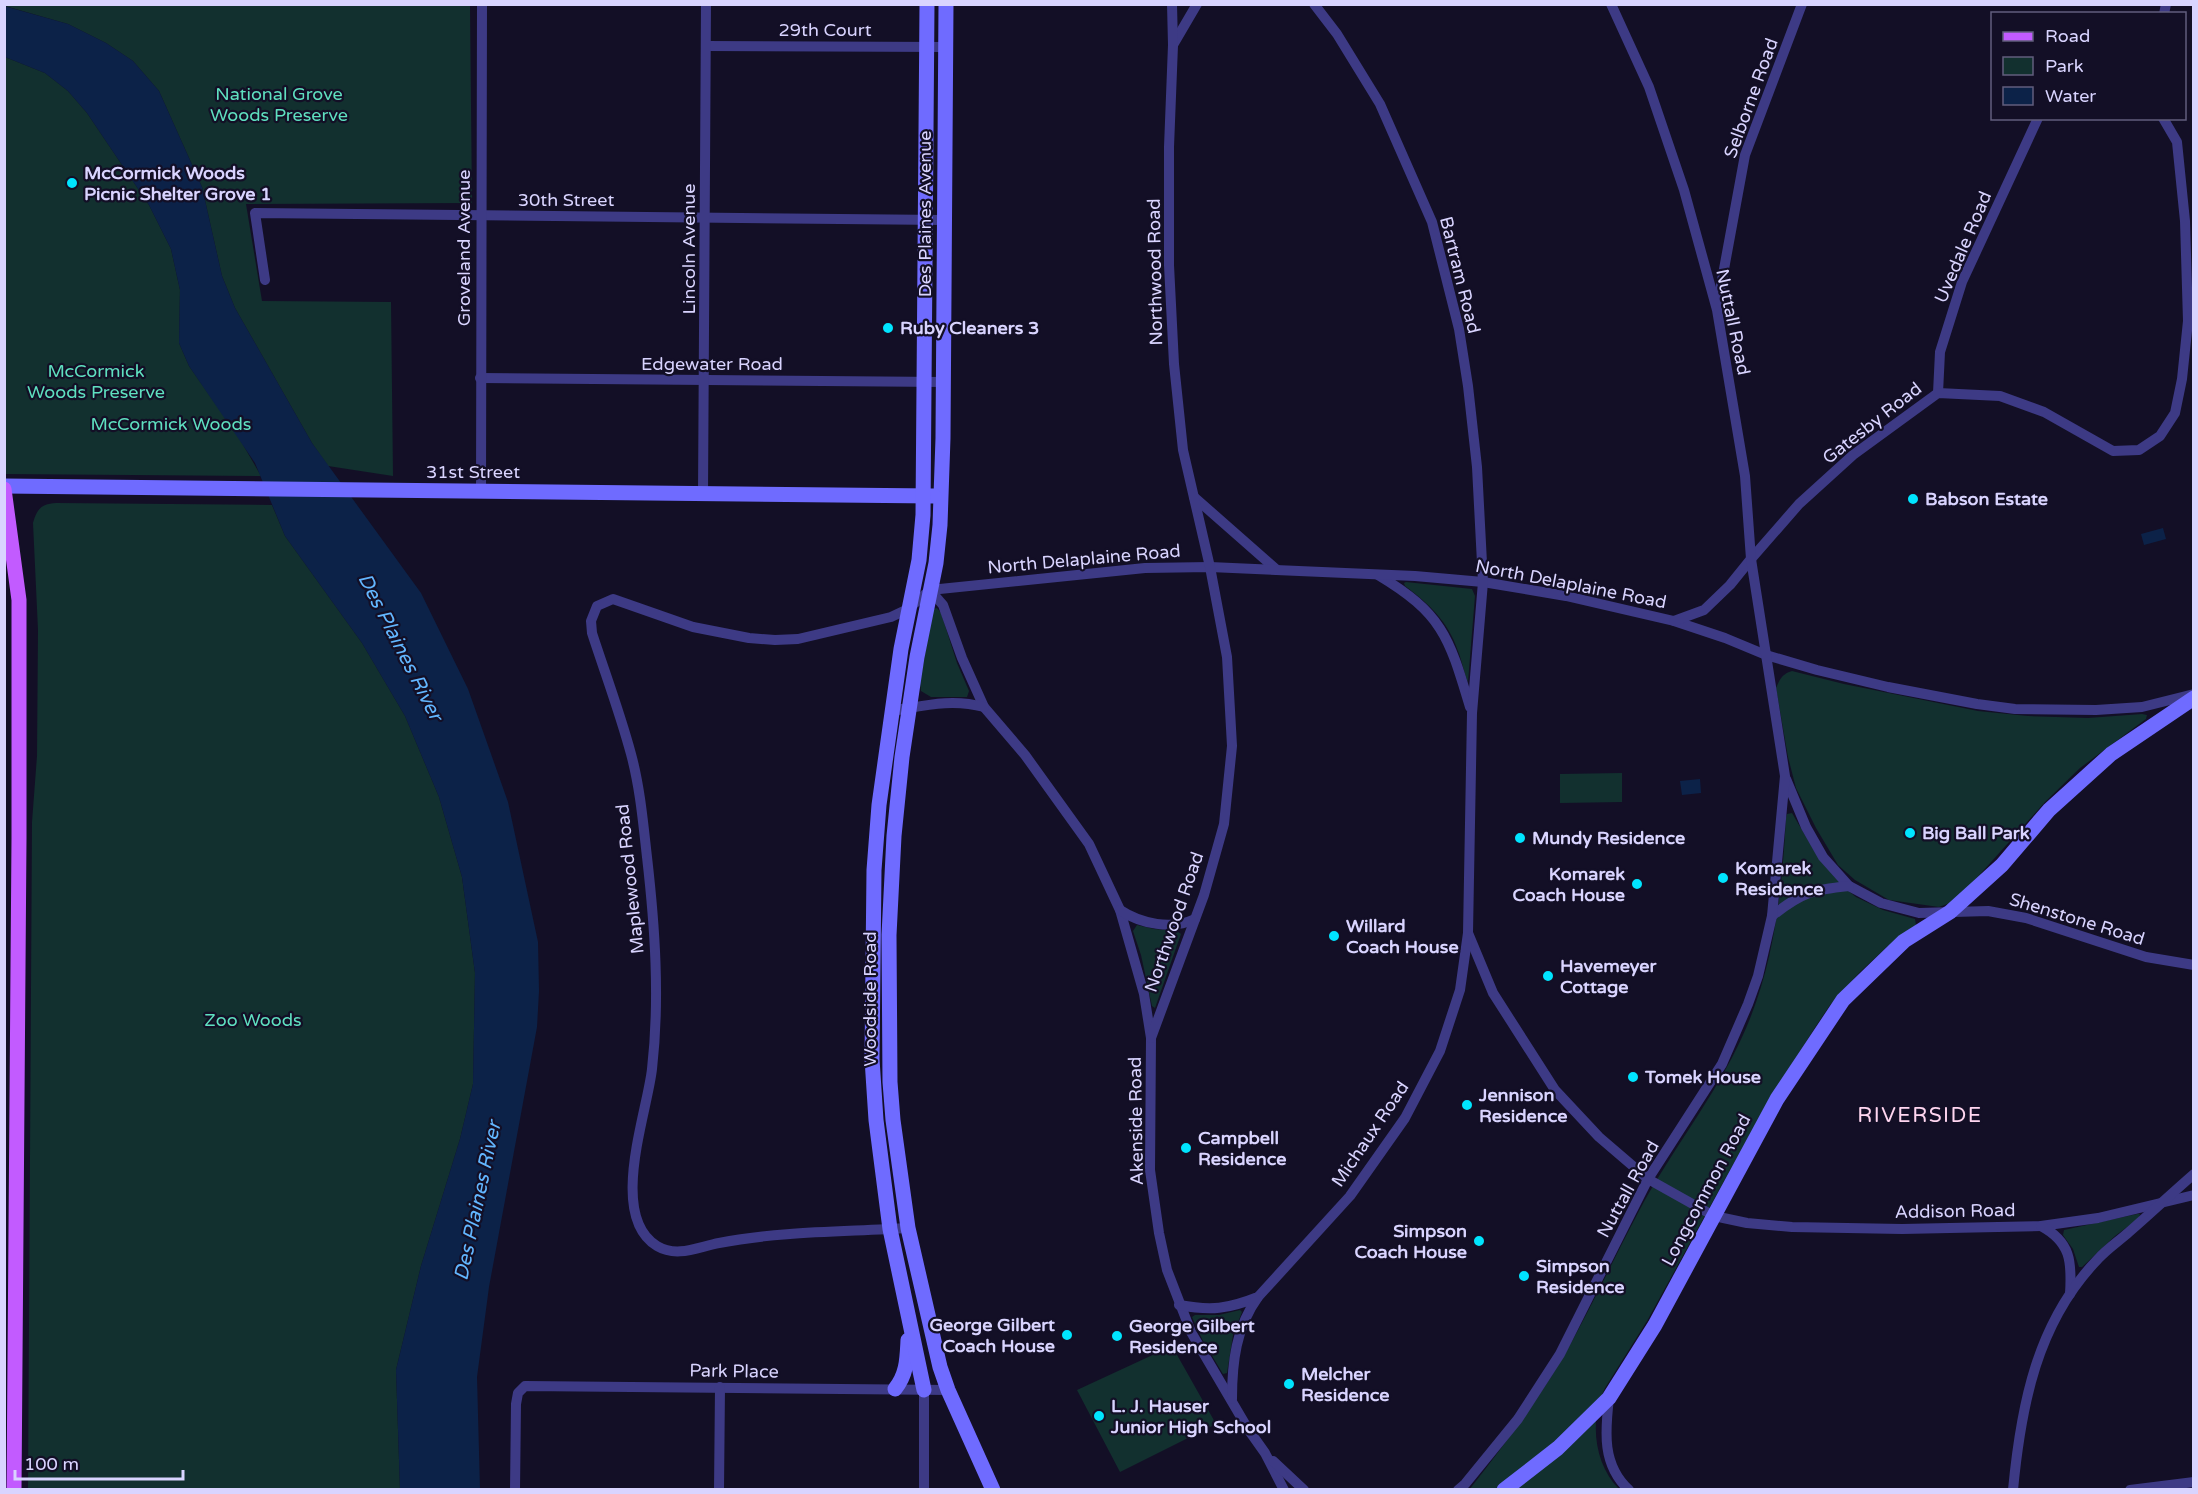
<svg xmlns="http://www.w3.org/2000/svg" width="2198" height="1494" viewBox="0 0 2198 1494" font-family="'Varela Round',sans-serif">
  <rect width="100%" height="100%" fill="#130f26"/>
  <g fill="#12302f">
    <path d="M 5,4 L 470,5 L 472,203 L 246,204 L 262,301 L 391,302 L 393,476 L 328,466 L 312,443 L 235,308 L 222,276 L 202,187 L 159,91 L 133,61 L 106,43 L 68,24 L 5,6 Z"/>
    <path d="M 5,57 L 45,73 L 68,91 L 87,113 L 149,205 L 171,249 L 180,290 L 179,343 L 189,366 L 238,436 L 261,476 L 5,474 Z"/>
    <path d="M 56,503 L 272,505 L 285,536 L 362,643 L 405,716 L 439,797 L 462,877 L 475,973 L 473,1084 L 460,1139 L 421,1266 L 396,1370 L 400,1489 L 28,1490 L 32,822 L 37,756 L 38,630 L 33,523 C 37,509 41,504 56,503 Z"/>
    <path d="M 1406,582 L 1472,589 L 1475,596 L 1468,682 C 1464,673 1462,661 1458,651 C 1448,621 1429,604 1405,586 L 1404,583 Z"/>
    <path d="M 937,608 L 941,613 L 957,663 L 969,691 L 967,697 L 931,697 L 921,691 L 920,683 L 933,609 Z"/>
    <path d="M 1792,671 L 1844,684 L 1978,711 L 2028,716 L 2088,718 L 2142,714 L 2147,715 L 2146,719 L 2080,768 L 2045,802 L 1965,891 L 1950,903 L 1939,907 L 1889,900 L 1855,880 L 1838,865 L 1816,828 L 1796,788 L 1788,757 L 1776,688 C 1780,679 1782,674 1792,671 Z"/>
    <path d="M 4,754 L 5,978 L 4,978 Z"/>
    <path d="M 1622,773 L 1622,802 L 1560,803 L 1560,774 Z"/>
    <path d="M 1792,813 L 1819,859 L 1847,890 L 1856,897 L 1883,910 L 1915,919 L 1916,925 L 1889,945 L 1860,972 L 1830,1005 L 1816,1026 L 1767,1103 L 1647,1321 L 1605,1388 C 1589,1420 1594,1464 1619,1489 L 1469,1490 C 1504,1445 1538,1401 1566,1352 C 1592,1306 1614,1258 1639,1211 C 1671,1151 1715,1097 1743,1035 C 1774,967 1782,892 1786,818 L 1787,814 Z"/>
    <path d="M 1137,925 L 1154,929 L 1177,931 L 1181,934 L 1155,1008 L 1152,1006 L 1141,955 L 1133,931 Z"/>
    <path d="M 2137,1214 L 2140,1214 L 2139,1218 L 2115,1236 L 2082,1267 L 2079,1267 L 2073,1249 L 2063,1235 L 2064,1230 Z"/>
    <path d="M 1240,1310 L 1242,1312 L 1233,1335 L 1227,1373 L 1223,1374 L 1202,1339 L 1192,1317 L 1195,1315 L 1219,1315 Z"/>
    <path d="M 1172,1346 L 1216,1424 L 1120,1472 L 1077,1390 Z"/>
  </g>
  <g fill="#0c2248">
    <path d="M 4,6 L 68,24 L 106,43 L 133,61 L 159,91 L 202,187 L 222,276 L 235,308 L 312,443 L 421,593 L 468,689 L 508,802 L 538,942 L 539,991 L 537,1027 L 489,1287 L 477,1377 L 480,1489 L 400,1489 L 396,1370 L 421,1266 L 460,1139 L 473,1084 L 475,973 L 462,877 L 439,797 L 405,716 L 362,643 L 285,536 L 255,463 L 189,366 L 179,343 L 180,290 L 171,249 L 149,205 L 87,113 L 68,91 L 45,73 L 5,57 Z"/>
    <path d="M 2163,528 L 2166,539 L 2144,545 L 2141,534 Z"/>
    <path d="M 1700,779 L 1701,793 L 1682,795 L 1680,781 Z"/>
  </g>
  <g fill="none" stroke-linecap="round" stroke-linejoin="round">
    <g stroke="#3d3a85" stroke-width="10">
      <path d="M 2164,14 L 2166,4"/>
      <path d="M 1173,45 L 1197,4"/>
      <path d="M 706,46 L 945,47"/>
      <path d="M 265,280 L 255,213 L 944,220"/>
      <path d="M 1717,307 L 1745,155 L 1802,4"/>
      <path d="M 480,378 L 943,382"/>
      <path d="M 1938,393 L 1940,352 L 1962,282 L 2038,118"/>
      <path d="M 481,492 L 482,4"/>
      <path d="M 703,493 L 706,4"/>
      <path d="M 1194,497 L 1277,570"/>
      <path d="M 1378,575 C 1443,614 1449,637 1470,707"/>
      <path d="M 930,590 L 1145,568 L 1210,567 L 1415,576 L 1483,582 L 1566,596 L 1674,621 L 1725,638 L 1766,655 L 1817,670 L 1888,687 L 1977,704 L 2015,709 L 2096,710 L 2142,707 L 2194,694"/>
      <path d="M 930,590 L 943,605 L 962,658 L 984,707 L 1025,755 L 1089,844 L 1120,910 L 1144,994 L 1151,1038 L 1150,1170 L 1159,1233 L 1167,1270 L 1191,1332 L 1248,1429 L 1265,1453 L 1284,1490"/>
      <path d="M 1674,621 L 1704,610 L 1730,585 L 1751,559 L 1799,504 L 1853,455 L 1938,393 L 2000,396 L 2044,412 L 2113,451 L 2139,450 L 2160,436 L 2175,413 L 2182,379 L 2188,321 L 2185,221 L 2177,142 L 2163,118"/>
      <path d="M 891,711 C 923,706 951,698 984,707"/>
      <path d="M 1786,779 L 1806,827 L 1823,857 L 1849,886 L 1881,903 L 1919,913 L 1988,911 L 2026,918 L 2146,957 L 2194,965"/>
      <path d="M 1120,910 C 1141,924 1172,930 1195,919"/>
      <path d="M 1772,916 C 1802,892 1812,890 1849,886"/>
      <path d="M 1468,933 L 1493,993 L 1555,1090 L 1599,1137 L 1648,1179 L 1714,1216 L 1747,1223 L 1792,1227 L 1902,1229 L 2041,1226 L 2098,1218 L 2194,1195"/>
      <path d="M 1151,1038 L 1204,895 L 1224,824 L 1232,746 L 1227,657 L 1210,567 L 1183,450 L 1174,364 L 1169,265 L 1169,147 L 1173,45 L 1172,4"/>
      <path d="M 2041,1226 C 2071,1242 2072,1262 2070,1294"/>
      <path d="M 908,1228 C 845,1232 781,1231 719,1243 C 698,1247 677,1258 657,1246 C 608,1216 647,1114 652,1069 C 660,999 655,927 647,857 C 643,822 640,787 631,754 C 620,713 605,673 592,633 L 591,621 L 597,606 L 613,599 L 693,627 L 749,638 L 775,640 L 798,639 L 891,617 L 908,609 L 930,590"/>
      <path d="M 1179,1305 C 1211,1311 1228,1309 1258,1297 L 1350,1196 L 1405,1118 L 1440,1051 L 1460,990 L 1468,933 L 1472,713 L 1483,582 L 1477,467 L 1468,386 L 1459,329 L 1432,222 L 1380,104 L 1337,34 L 1314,4"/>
      <path d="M 1609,1398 C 1605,1432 1602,1465 1629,1490"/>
      <path d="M 1232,1399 C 1232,1363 1236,1327 1258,1297"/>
      <path d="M 1273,1461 L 1304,1490"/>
      <path d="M 515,1490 L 516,1404 L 518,1393 L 525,1386 L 948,1390"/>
      <path d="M 719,1490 L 720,1387"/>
      <path d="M 924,1490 L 924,1390"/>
      <path d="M 1458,1490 L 1465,1484 L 1518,1419 L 1560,1354 L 1648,1179 L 1722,1064 L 1748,1004 L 1758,976 L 1772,916 L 1785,776 L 1751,559 L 1745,476 L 1717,310 L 1684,190 L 1649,87 L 1611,4"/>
      <path d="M 2013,1490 C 2021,1405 2037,1322 2098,1259 C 2107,1249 2119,1241 2129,1232 C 2151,1213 2172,1193 2194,1174"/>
      <path d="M 2130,1490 L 2194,1482"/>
    </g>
    <g stroke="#6f6bff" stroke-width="15">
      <path d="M 946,4 L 943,438 L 940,525 L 936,563 L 917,657 L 902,757 L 894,836 L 889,935 L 890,1082 L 893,1120 L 908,1228 L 940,1367 L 948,1390 L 993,1490"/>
      <path d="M 4,486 L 934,496"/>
      <path d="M 895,1389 C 907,1374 907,1359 908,1340"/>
      <path d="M 924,1390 L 890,1229 L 876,1120 L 872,1059 L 874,870 L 879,805 L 901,649 L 919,560 L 923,515 L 927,4"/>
      <path d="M 1504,1490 L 1558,1448 L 1609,1398 L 1655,1325 L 1777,1099 L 1843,1000 L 1904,941 L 1950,912 L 2002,865 L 2049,810 L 2111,754 L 2194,698"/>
    </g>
    <path stroke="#c25bff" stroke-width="15" d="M 4,489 L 19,600 L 19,838 L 14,1490"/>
  </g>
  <g fill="#00e5ff" stroke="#130f26" stroke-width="2">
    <circle cx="72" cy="183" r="6"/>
    <circle cx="888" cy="328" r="6"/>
    <circle cx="1913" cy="499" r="6"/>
    <circle cx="1910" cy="833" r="6"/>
    <circle cx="1520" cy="838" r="6"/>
    <circle cx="1723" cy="878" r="6"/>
    <circle cx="1637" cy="884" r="6"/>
    <circle cx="1334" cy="936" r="6"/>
    <circle cx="1548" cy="976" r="6"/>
    <circle cx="1633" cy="1077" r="6"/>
    <circle cx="1467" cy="1105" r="6"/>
    <circle cx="1186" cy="1148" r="6"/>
    <circle cx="1479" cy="1241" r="6"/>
    <circle cx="1524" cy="1276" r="6"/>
    <circle cx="1067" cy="1335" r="6"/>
    <circle cx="1117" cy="1336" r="6"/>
    <circle cx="1289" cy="1384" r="6"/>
    <circle cx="1099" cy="1416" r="6"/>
  </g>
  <g text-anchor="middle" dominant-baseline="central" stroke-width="4.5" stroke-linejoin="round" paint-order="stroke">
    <g font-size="18" fill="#d9d4ff" stroke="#130f26">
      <text x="825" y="30">29th Court</text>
      <text transform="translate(1751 98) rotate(-70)">Selborne Road</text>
      <text x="566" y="200">30th Street</text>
      <text transform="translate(925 214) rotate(-90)">Des Plaines Avenue</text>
      <text transform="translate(1963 247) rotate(-67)">Uvedale Road</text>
      <text transform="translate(464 248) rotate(-90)">Groveland Avenue</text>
      <text transform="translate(689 249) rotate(-90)">Lincoln Avenue</text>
      <text transform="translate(1155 272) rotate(-91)">Northwood Road</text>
      <text transform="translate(1460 275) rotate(76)">Bartram Road</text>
      <text transform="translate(1733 322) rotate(78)">Nuttall Road</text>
      <text x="712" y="364">Edgewater Road</text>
      <text transform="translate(1872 423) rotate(-38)">Gatesby Road</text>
      <text x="473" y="472">31st Street</text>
      <text transform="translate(1084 559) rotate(-5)">North Delaplaine Road</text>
      <text transform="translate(1571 584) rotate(11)">North Delaplaine Road</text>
      <text transform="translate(630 879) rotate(-96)">Maplewood Road</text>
      <text transform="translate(2077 919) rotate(17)">Shenstone Road</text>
      <text transform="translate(1174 922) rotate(-71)">Northwood Road</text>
      <text transform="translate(870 999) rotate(-90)">Woodside Road</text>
      <text transform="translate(1136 1121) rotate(-91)">Akenside Road</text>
      <text transform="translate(1370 1134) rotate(-56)">Michaux Road</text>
      <text transform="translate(1628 1189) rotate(-61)">Nuttall Road</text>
      <text transform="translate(1706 1190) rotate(-62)">Longcommon Road</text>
      <text transform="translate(1955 1211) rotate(-1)">Addison Road</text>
      <text transform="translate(734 1371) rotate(1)">Park Place</text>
    </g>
    <g font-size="18" fill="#5fe0c0" stroke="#130f26">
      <text x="279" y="94">National Grove<tspan x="279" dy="21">Woods Preserve</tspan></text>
      <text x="96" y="371">McCormick<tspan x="96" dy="21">Woods Preserve</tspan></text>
      <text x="171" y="424">McCormick Woods</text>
      <text x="253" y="1020">Zoo Woods</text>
    </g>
    <g font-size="18" font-weight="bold" fill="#d9d4ff" stroke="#130f26" text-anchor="start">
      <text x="84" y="173">McCormick Woods<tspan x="84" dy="21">Picnic Shelter Grove 1</tspan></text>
      <text x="900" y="328">Ruby Cleaners 3</text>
      <text x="1925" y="499">Babson Estate</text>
      <text x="1922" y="833">Big Ball Park</text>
      <text x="1532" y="838">Mundy Residence</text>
      <text x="1735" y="868">Komarek<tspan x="1735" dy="21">Residence</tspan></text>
      <text x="1625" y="874" text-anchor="end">Komarek<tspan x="1625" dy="21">Coach House</tspan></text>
      <text x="1346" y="926">Willard<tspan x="1346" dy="21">Coach House</tspan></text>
      <text x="1560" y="966">Havemeyer<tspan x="1560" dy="21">Cottage</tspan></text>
      <text x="1645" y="1077">Tomek House</text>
      <text x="1479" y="1095">Jennison<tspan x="1479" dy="21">Residence</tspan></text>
      <text x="1198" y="1138">Campbell<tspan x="1198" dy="21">Residence</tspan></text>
      <text x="1467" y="1231" text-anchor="end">Simpson<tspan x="1467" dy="21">Coach House</tspan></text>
      <text x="1536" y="1266">Simpson<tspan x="1536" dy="21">Residence</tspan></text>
      <text x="1055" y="1325" text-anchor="end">George Gilbert<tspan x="1055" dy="21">Coach House</tspan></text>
      <text x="1129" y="1326">George Gilbert<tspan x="1129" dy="21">Residence</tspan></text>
      <text x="1301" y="1374">Melcher<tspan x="1301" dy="21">Residence</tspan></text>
      <text x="1111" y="1406">L. J. Hauser<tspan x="1111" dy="21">Junior High School</tspan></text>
    </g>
    <g font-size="20" font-style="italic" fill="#62b6ff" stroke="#130f26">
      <text transform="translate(400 647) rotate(63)">Des Plaines River</text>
      <text transform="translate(478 1201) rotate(-78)">Des Plaines River</text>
    </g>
    <g font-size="21" letter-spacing="1.5" fill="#ffd6f0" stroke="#130f26">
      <text x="1920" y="1115">RIVERSIDE</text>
    </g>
  </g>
  <rect width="2198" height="1494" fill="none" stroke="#d9d4ff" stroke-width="12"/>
  <rect x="1991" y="12" width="195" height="108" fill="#130f26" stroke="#625e7d" stroke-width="1.5"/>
  <rect x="2003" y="32" width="30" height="9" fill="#c25bff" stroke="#625e7d" stroke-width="1.5"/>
  <text x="2045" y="42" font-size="18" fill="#d9d4ff">Road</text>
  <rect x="2003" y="57" width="30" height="18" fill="#12302f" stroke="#625e7d" stroke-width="1.5"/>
  <text x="2045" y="72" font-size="18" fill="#d9d4ff">Park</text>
  <rect x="2003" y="87" width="30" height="18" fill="#0c2248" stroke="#625e7d" stroke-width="1.5"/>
  <text x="2045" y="102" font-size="18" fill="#d9d4ff">Water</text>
  <path d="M15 1470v9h168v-9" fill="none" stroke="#d9d4ff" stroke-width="3"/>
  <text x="24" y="1470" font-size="18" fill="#d9d4ff" stroke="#130f26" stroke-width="4.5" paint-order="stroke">100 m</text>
</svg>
